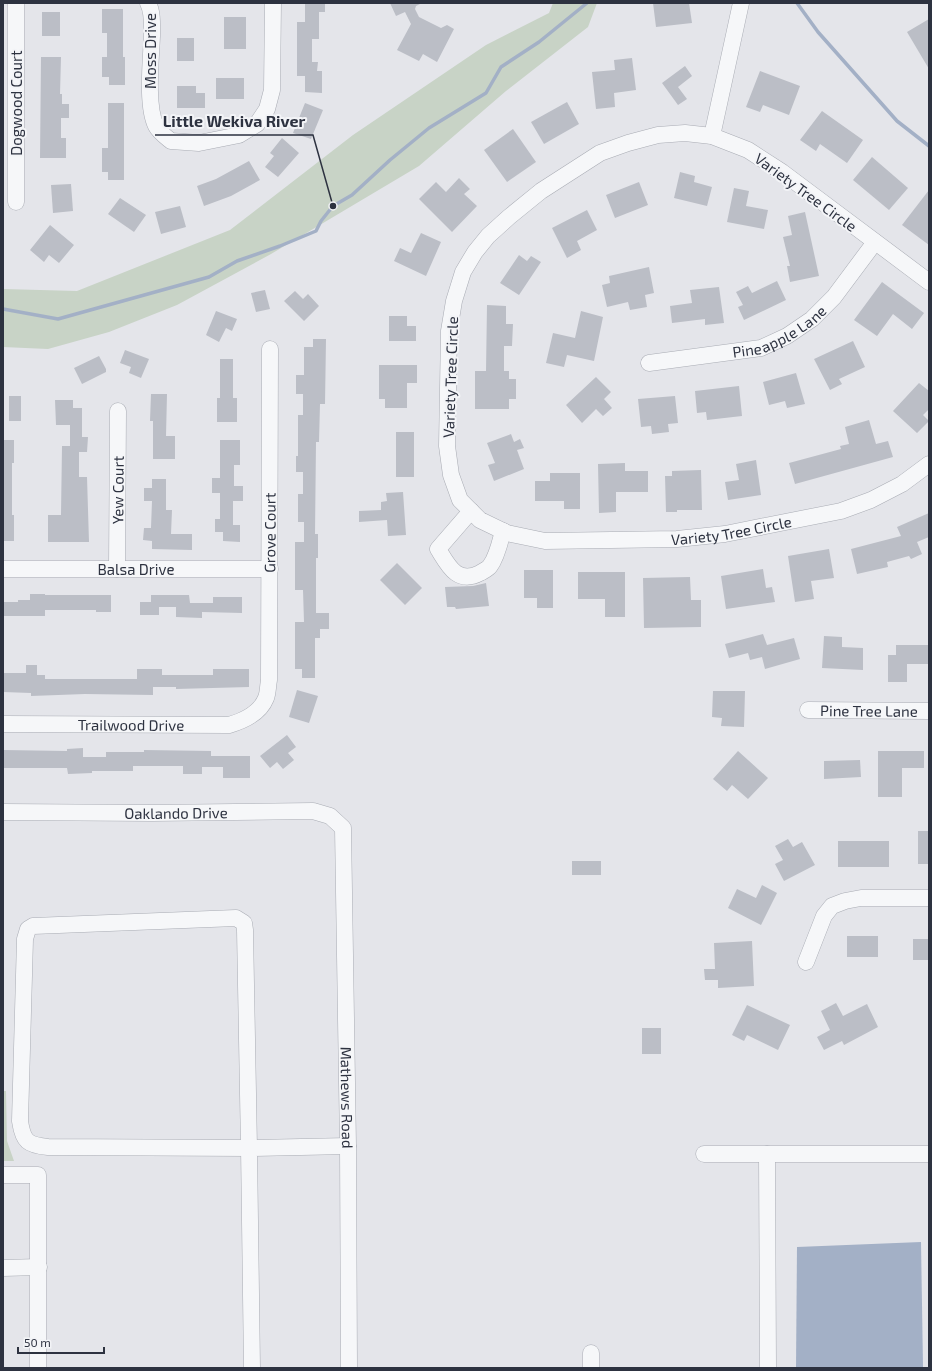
<svg xmlns="http://www.w3.org/2000/svg" width="932" height="1371" viewBox="0 0 932 1371" font-family="'Exo 2',sans-serif">
  <rect width="100%" height="100%" fill="#e4e5ea"/>
  <g fill="#c8d3c6">
    <path d="M 553,3 L 597,3 L 588,27 L 506,91 L 419,166 L 271,254 L 177,305 L 109,332 L 48,349 L 3,347 L 3,289 L 77,291 L 230,230 L 353,135 L 486,45 L 549,13 Z"/>
    <path d="M 3,1091 L 6,1091 L 7,1141 L 14,1161 L 3,1161 Z"/>
  </g>
  <path fill="#a3b0c6" d="M 921,1242 L 923,1367 L 922,1368 L 796,1368 L 797,1247 Z"/>
  <g fill="none" stroke-linecap="round" stroke-linejoin="round">
    <g stroke="#a3b0c6" stroke-width="3.5">
      <path d="M 797,3 L 818,32 L 897,121 L 929,146"/>
      <path d="M 3,309 L 58,319 L 209,277 L 237,261 L 280,246 L 316,231 L 321,221 L 333,206 L 352,195 L 390,160 L 429,128 L 486,93 L 501,67 L 539,42 L 587,3"/>
    </g>
  </g>
  <g fill="#bbbec6">
    <path d="M 305,3 L 325,3 L 325,12 L 319,12 L 319,39 L 312,39 L 312,62 L 318,62 L 317,71 L 322,71 L 322,93 L 305,92 L 305,76 L 297,76 L 297,22 L 305,22 Z"/>
    <path d="M 390,3 L 422,3 L 416,6 L 415,9 L 419,17 L 441,28 L 447,25 L 454,29 L 437,62 L 423,54 L 419,61 L 397,50 L 411,24 L 405,12 L 396,16 Z"/>
    <path d="M 653,3 L 689,3 L 692,23 L 656,27 Z"/>
    <path d="M 102,9 L 123,9 L 123,57 L 125,57 L 125,85 L 109,85 L 109,77 L 102,77 L 102,57 L 107,57 L 107,33 L 102,33 Z"/>
    <rect x="42" y="12" width="18" height="24"/>
    <rect x="224" y="17" width="22" height="32"/>
    <path d="M 929,19 L 929,69 L 907,32 Z"/>
    <rect x="177" y="38" width="17" height="23"/>
    <path d="M 41,57 L 61,57 L 60,94 L 62,94 L 62,104 L 69,104 L 69,118 L 61,118 L 61,138 L 66,138 L 66,158 L 40,158 Z"/>
    <path d="M 632,58 L 636,90 L 614,93 L 615,107 L 596,109 L 592,72 L 615,70 L 614,60 Z"/>
    <path d="M 685,66 L 692,76 L 678,87 L 687,99 L 678,105 L 662,83 Z"/>
    <path d="M 760,71 L 800,86 L 789,115 L 763,105 L 760,112 L 746,107 Z"/>
    <rect x="216" y="78" width="28" height="21"/>
    <path d="M 177,86 L 196,86 L 196,93 L 205,93 L 205,108 L 177,108 Z"/>
    <path d="M 567,102 L 579,124 L 544,144 L 531,122 Z"/>
    <path d="M 108,103 L 124,103 L 124,180 L 108,180 L 108,172 L 102,172 L 102,148 L 108,148 Z"/>
    <path d="M 305,103 L 323,110 L 311,139 L 293,133 Z"/>
    <path d="M 822,111 L 863,140 L 847,163 L 820,144 L 816,151 L 800,140 Z"/>
    <path d="M 513,129 L 536,162 L 507,182 L 484,150 Z"/>
    <path d="M 282,138 L 299,153 L 278,177 L 265,167 L 274,156 L 270,153 Z"/>
    <path d="M 872,157 L 908,188 L 889,210 L 853,180 Z"/>
    <path d="M 249,161 L 260,180 L 231,196 L 204,206 L 197,186 L 216,179 Z"/>
    <path d="M 680,172 L 695,176 L 694,182 L 712,187 L 707,206 L 674,198 Z"/>
    <path d="M 459,178 L 470,189 L 464,194 L 477,206 L 452,232 L 419,199 L 436,182 L 446,192 Z"/>
    <path d="M 639,182 L 648,205 L 615,218 L 606,195 Z"/>
    <path d="M 71,184 L 73,211 L 53,213 L 51,185 Z"/>
    <path d="M 734,188 L 749,191 L 746,206 L 768,210 L 764,229 L 727,222 Z"/>
    <path d="M 929,190 L 929,245 L 902,225 Z"/>
    <path d="M 120,198 L 146,215 L 134,232 L 108,214 Z"/>
    <path d="M 180,206 L 186,227 L 161,234 L 155,212 Z"/>
    <path d="M 587,210 L 597,230 L 577,241 L 581,250 L 567,258 L 552,228 Z"/>
    <path d="M 805,212 L 819,276 L 790,282 L 787,266 L 790,266 L 783,237 L 792,235 L 788,216 Z"/>
    <path d="M 50,225 L 74,245 L 59,263 L 49,255 L 44,262 L 30,250 Z"/>
    <path d="M 421,233 L 441,242 L 426,276 L 394,261 L 400,248 L 411,253 Z"/>
    <path d="M 519,255 L 527,261 L 531,256 L 541,262 L 519,295 L 500,283 Z"/>
    <path d="M 649,267 L 654,293 L 645,295 L 647,307 L 630,310 L 628,302 L 607,307 L 602,285 L 610,283 L 609,276 Z"/>
    <path d="M 777,281 L 786,300 L 744,320 L 738,307 L 743,305 L 736,292 L 748,286 L 752,293 Z"/>
    <path d="M 882,282 L 924,313 L 912,329 L 893,314 L 877,336 L 854,320 Z"/>
    <path d="M 719,287 L 724,323 L 705,325 L 705,319 L 672,323 L 670,306 L 692,303 L 690,290 Z"/>
    <path d="M 265,290 L 270,309 L 256,312 L 251,293 Z"/>
    <path d="M 295,291 L 303,299 L 308,294 L 319,306 L 304,321 L 284,301 Z"/>
    <path d="M 487,305 L 506,306 L 506,324 L 513,324 L 512,346 L 504,346 L 504,371 L 509,371 L 509,379 L 516,379 L 516,399 L 509,399 L 509,409 L 475,409 L 475,371 L 486,371 Z"/>
    <path d="M 216,311 L 237,319 L 232,331 L 226,328 L 219,342 L 206,335 Z"/>
    <path d="M 581,311 L 603,317 L 594,361 L 567,355 L 564,367 L 546,363 L 553,333 L 575,338 Z"/>
    <path d="M 389,316 L 407,316 L 407,326 L 416,326 L 416,341 L 389,341 Z"/>
    <path d="M 313,339 L 326,339 L 325,404 L 320,404 L 319,442 L 316,442 L 315,534 L 318,534 L 318,558 L 316,558 L 316,613 L 329,613 L 329,629 L 320,629 L 320,638 L 315,638 L 315,678 L 302,678 L 302,669 L 295,669 L 295,622 L 304,622 L 303,590 L 295,590 L 295,542 L 304,542 L 304,522 L 298,522 L 298,494 L 303,494 L 303,472 L 296,472 L 296,456 L 298,456 L 298,415 L 303,415 L 303,394 L 296,394 L 296,375 L 304,375 L 304,347 L 313,347 Z"/>
    <path d="M 853,341 L 865,367 L 839,379 L 842,384 L 830,390 L 814,359 Z"/>
    <path d="M 125,350 L 149,359 L 141,378 L 129,373 L 131,367 L 120,363 Z"/>
    <path d="M 99,356 L 106,369 L 106,372 L 82,384 L 74,368 Z"/>
    <path d="M 220,359 L 233,359 L 233,398 L 237,398 L 237,422 L 217,422 L 217,398 L 220,398 Z"/>
    <path d="M 379,365 L 417,365 L 417,383 L 407,383 L 407,408 L 385,408 L 385,399 L 379,399 Z"/>
    <path d="M 796,373 L 805,404 L 787,408 L 785,401 L 769,405 L 763,382 Z"/>
    <path d="M 596,377 L 611,392 L 604,399 L 612,408 L 603,416 L 596,409 L 582,423 L 566,405 Z"/>
    <path d="M 919,383 L 929,391 L 929,409 L 923,415 L 929,421 L 917,433 L 893,411 Z"/>
    <path d="M 739,386 L 742,416 L 707,420 L 706,412 L 697,413 L 695,391 Z"/>
    <path d="M 151,394 L 167,394 L 166,436 L 175,436 L 175,459 L 153,459 L 153,421 L 150,421 Z"/>
    <rect x="9" y="396" width="12" height="25"/>
    <path d="M 675,396 L 678,423 L 668,424 L 669,432 L 652,434 L 651,426 L 641,427 L 638,399 Z"/>
    <path d="M 55,400 L 73,400 L 73,408 L 82,408 L 82,437 L 88,437 L 87,452 L 79,452 L 79,477 L 87,477 L 89,542 L 48,542 L 48,515 L 61,515 L 62,446 L 70,446 L 70,425 L 56,425 Z"/>
    <path d="M 869,420 L 876,444 L 888,441 L 893,457 L 795,484 L 789,463 L 841,449 L 840,446 L 849,444 L 845,427 Z"/>
    <rect x="396" y="432" width="18" height="45"/>
    <path d="M 511,434 L 514,442 L 520,439 L 524,448 L 517,450 L 524,469 L 494,481 L 488,465 L 495,463 L 487,443 Z"/>
    <path d="M 3,440 L 14,440 L 14,463 L 12,463 L 12,515 L 14,515 L 14,541 L 3,541 Z"/>
    <path d="M 220,440 L 240,440 L 240,465 L 234,465 L 234,486 L 243,486 L 243,501 L 233,501 L 233,525 L 240,525 L 240,542 L 223,541 L 223,532 L 215,532 L 215,519 L 220,519 L 220,493 L 212,493 L 212,478 L 220,478 Z"/>
    <path d="M 756,460 L 761,495 L 728,500 L 725,482 L 739,480 L 736,464 Z"/>
    <path d="M 625,463 L 625,471 L 648,471 L 648,492 L 616,492 L 616,512 L 599,513 L 598,464 Z"/>
    <path d="M 701,470 L 702,510 L 677,510 L 677,512 L 666,512 L 665,476 L 672,476 L 672,471 Z"/>
    <path d="M 550,473 L 580,473 L 580,509 L 564,509 L 564,501 L 535,501 L 535,481 L 550,481 Z"/>
    <path d="M 152,479 L 166,479 L 166,510 L 172,510 L 171,534 L 192,534 L 192,550 L 152,549 L 152,541 L 143,540 L 144,528 L 151,528 L 152,501 L 144,501 L 144,488 L 152,488 Z"/>
    <path d="M 403,492 L 406,535 L 388,536 L 387,520 L 359,522 L 359,511 L 381,510 L 381,502 L 387,501 L 386,493 Z"/>
    <path d="M 929,513 L 929,537 L 917,542 L 922,554 L 911,559 L 909,556 L 887,562 L 888,567 L 857,574 L 851,549 L 901,536 L 897,527 Z"/>
    <path d="M 829,549 L 834,578 L 811,581 L 814,599 L 795,602 L 788,556 Z"/>
    <path d="M 397,563 L 422,588 L 405,605 L 380,580 Z"/>
    <path d="M 763,569 L 766,588 L 772,587 L 775,602 L 726,609 L 721,576 Z"/>
    <path d="M 524,570 L 553,570 L 553,608 L 537,608 L 537,598 L 524,598 Z"/>
    <path d="M 578,572 L 625,572 L 625,617 L 605,617 L 605,599 L 578,599 Z"/>
    <path d="M 690,577 L 691,600 L 701,600 L 701,627 L 644,628 L 643,578 Z"/>
    <path d="M 486,583 L 489,606 L 456,609 L 455,607 L 447,607 L 445,587 L 473,586 Z"/>
    <path d="M 30,594 L 45,594 L 45,595 L 111,595 L 111,612 L 96,612 L 96,610 L 45,610 L 45,616 L 3,616 L 3,602 L 18,602 L 18,600 L 30,600 Z"/>
    <path d="M 151,595 L 189,595 L 190,603 L 213,603 L 213,597 L 242,597 L 242,613 L 202,612 L 202,618 L 176,617 L 176,607 L 159,607 L 159,615 L 140,615 L 140,602 L 151,602 Z"/>
    <path d="M 763,634 L 767,645 L 794,638 L 800,659 L 765,669 L 762,657 L 750,660 L 748,653 L 729,658 L 725,644 Z"/>
    <path d="M 824,636 L 842,637 L 842,647 L 863,648 L 863,670 L 822,668 Z"/>
    <path d="M 896,645 L 929,645 L 929,664 L 907,664 L 907,682 L 888,682 L 888,655 L 896,655 Z"/>
    <path d="M 26,665 L 37,665 L 37,675 L 45,675 L 45,679 L 137,679 L 137,669 L 162,669 L 162,675 L 213,675 L 213,669 L 249,669 L 249,687 L 176,689 L 176,687 L 153,687 L 153,695 L 85,694 L 31,696 L 31,693 L 3,692 L 3,673 L 26,673 Z"/>
    <path d="M 297,690 L 318,696 L 309,723 L 289,717 Z"/>
    <path d="M 713,691 L 745,691 L 744,727 L 721,726 L 722,718 L 712,717 Z"/>
    <path d="M 287,735 L 296,747 L 288,753 L 294,760 L 283,769 L 277,762 L 270,768 L 260,756 Z"/>
    <path d="M 83,748 L 83,757 L 106,757 L 106,752 L 144,752 L 144,750 L 211,751 L 211,756 L 250,756 L 250,778 L 223,778 L 223,767 L 202,767 L 202,774 L 183,774 L 183,766 L 133,766 L 133,771 L 92,771 L 92,773 L 68,774 L 67,768 L 3,768 L 3,750 L 67,751 L 67,749 Z"/>
    <path d="M 738,751 L 768,778 L 748,799 L 732,785 L 727,791 L 713,779 Z"/>
    <path d="M 878,751 L 924,751 L 924,768 L 902,768 L 902,797 L 878,797 Z"/>
    <path d="M 860,760 L 861,777 L 824,779 L 824,761 Z"/>
    <rect x="918" y="831" width="11" height="33"/>
    <path d="M 788,839 L 793,847 L 802,842 L 815,865 L 784,881 L 775,864 L 783,860 L 775,846 Z"/>
    <rect x="838" y="841" width="51" height="26"/>
    <rect x="572" y="861" width="29" height="14"/>
    <path d="M 762,885 L 777,893 L 761,925 L 728,908 L 737,889 L 756,898 Z"/>
    <rect x="847" y="936" width="31" height="21"/>
    <rect x="913" y="939" width="16" height="21"/>
    <path d="M 752,941 L 754,986 L 718,988 L 718,980 L 705,980 L 704,969 L 715,969 L 714,943 Z"/>
    <path d="M 836,1003 L 843,1016 L 867,1004 L 878,1027 L 844,1045 L 842,1041 L 824,1050 L 817,1037 L 830,1030 L 821,1011 Z"/>
    <path d="M 747,1005 L 790,1025 L 778,1050 L 747,1035 L 744,1041 L 732,1035 Z"/>
    <rect x="642" y="1028" width="19" height="26"/>
  </g>
  <g fill="none" stroke-linecap="round" stroke-linejoin="round">
    <defs>
      <g id="minor">
        <path d="M 16,3 L 16,202"/>
        <path d="M 148,3 C 153,12 152,26 152,36 C 151,60 146,106 156,126 C 159,132 166,137 171,141 L 199,143 L 239,135 L 257,124 L 267,109 L 272,90 L 273,3"/>
        <path d="M 712,136 L 741,3"/>
        <path id="s1" d="M 929,282 L 782,172 L 748,150 L 712,136 L 685,133 L 658,135 L 628,143 L 600,153 L 541,191 L 509,217 L 488,236 L 475,252 L 463,272 L 454,301 L 449,331 L 447,446 L 451,475 L 460,500 L 480,520 L 507,533 L 545,541 L 677,539 L 725,534 L 841,511 L 871,500 L 902,484 L 929,464"/>
        <path id="s2" d="M 649,363 L 761,348 L 787,336 L 812,319 L 834,297 L 875,242"/>
        <path d="M 471,511 L 438,549 C 448,565 457,585 480,573 C 483,571 488,569 490,566 C 497,557 500,542 503,531"/>
        <path id="s3" d="M 3,569 L 270,569"/>
        <path id="s4" d="M 117,569 L 118,411"/>
        <path id="s5" d="M 808,710 L 929,711"/>
        <path id="s6" d="M 3,724 L 229,725 C 243,721 260,713 266,698 C 268,693 268,685 269,680 L 270,349"/>
        <path id="s7" d="M 3,812 L 152,813 L 313,811 L 330,816 L 343,828 L 348,1146 L 349,1368"/>
        <path d="M 236,918 L 244,923 L 245,930 L 249,1148 L 48,1147 C 28,1145 23,1142 20,1121 L 25,939 L 28,929 L 33,926 Z"/>
        <path d="M 806,962 L 824,916 L 832,906 L 845,901 L 861,898 L 929,898"/>
        <path d="M 704,1154 L 929,1154"/>
        <path d="M 767,1154 L 768,1368"/>
        <path d="M 3,1175 L 38,1175 L 38,1368"/>
        <path d="M 3,1268 L 39,1267"/>
        <path d="M 252,1368 L 249,1148 L 348,1146"/>
        <path d="M 591,1368 L 591,1353"/>
      </g>
    </defs>
    <use href="#minor" stroke="#a9acb4" stroke-width="17"/>
    <use href="#minor" stroke="#f6f7f9" stroke-width="16"/>
  </g>
  <g text-anchor="middle" dominant-baseline="central" stroke-width="4" stroke-linejoin="round" paint-order="stroke">
    <g font-size="15" fill="#2d3240" stroke="#f3f4f7">
      <text transform="translate(150 51) rotate(-90)">Moss Drive</text>
      <text transform="translate(16 103) rotate(-90)">Dogwood Court</text>
      <text transform="translate(806 192) rotate(36)">Variety Tree Circle</text>
      <text stroke="none"><textPath href="#s2" startOffset="136">Pineapple Lane</textPath></text>
      <text transform="translate(450 377) rotate(-88)">Variety Tree Circle</text>
      <text stroke="none"><textPath href="#s4" startOffset="79">Yew Court</textPath></text>
      <text stroke="none"><textPath href="#s1" startOffset="1077">Variety Tree Circle</textPath></text>
      <text stroke="none"><textPath href="#s6" startOffset="439">Grove Court</textPath></text>
      <text stroke="none"><textPath href="#s3" startOffset="133">Balsa Drive</textPath></text>
      <text stroke="none"><textPath href="#s5" startOffset="61">Pine Tree Lane</textPath></text>
      <text stroke="none"><textPath href="#s6" startOffset="128">Trailwood Drive</textPath></text>
      <text stroke="none"><textPath href="#s7" startOffset="173">Oaklando Drive</textPath></text>
      <text stroke="none"><textPath href="#s7" startOffset="615">Mathews Road</textPath></text>
    </g>
  </g>
  <path fill="none" stroke="#2d3240" stroke-width="1.5" d="M333 206L313 135H155"/>
  <circle fill="#2d3240" stroke="#f3f4f7" stroke-width="1.5" cx="333" cy="206" r="4"/>
  <g font-size="16" text-anchor="middle" font-weight="bold" fill="#2d3240" stroke="#f3f4f7" stroke-width="4" stroke-linejoin="round" paint-order="stroke">
    <text x="234" y="127">Little Wekiva River</text>
  </g>
  <rect width="932" height="1371" fill="none" stroke="#2d3240" stroke-width="8"/>
  <path d="M18 1347v6h86v-6" fill="none" stroke="#2d3240" stroke-width="2"/>
  <text x="24" y="1347" font-size="12" fill="#2d3240" stroke="#f3f4f7" stroke-width="3" paint-order="stroke">50 m</text>
</svg>
